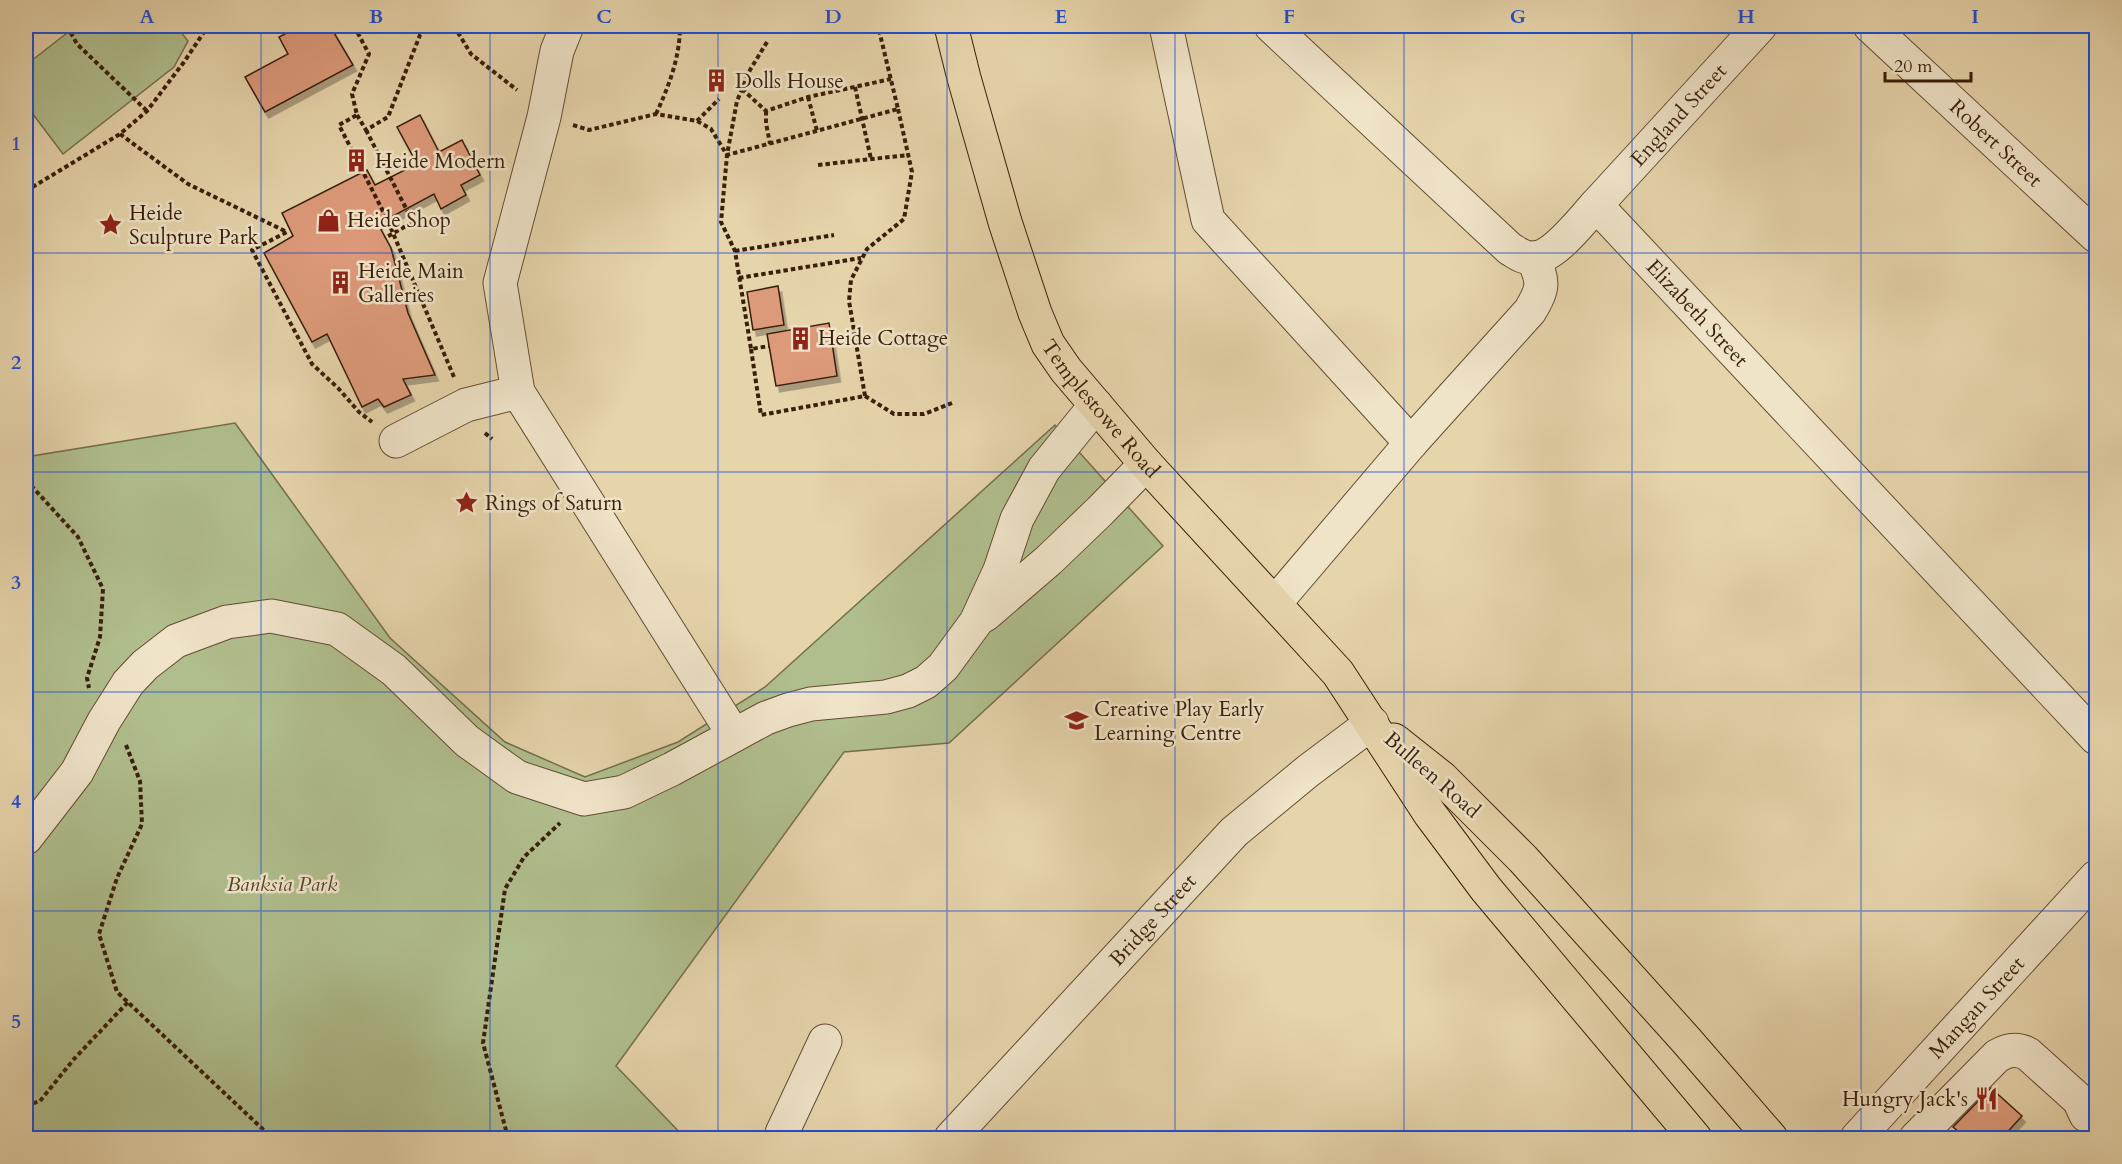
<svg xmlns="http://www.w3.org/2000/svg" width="2122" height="1164" viewBox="0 0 2122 1164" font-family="Cardo,serif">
  <defs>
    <filter id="shadow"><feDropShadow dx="3.5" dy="6" stdDeviation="0" flood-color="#0004"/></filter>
  </defs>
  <rect width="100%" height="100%" fill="#e6d4ab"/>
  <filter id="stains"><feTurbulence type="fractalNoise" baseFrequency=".00333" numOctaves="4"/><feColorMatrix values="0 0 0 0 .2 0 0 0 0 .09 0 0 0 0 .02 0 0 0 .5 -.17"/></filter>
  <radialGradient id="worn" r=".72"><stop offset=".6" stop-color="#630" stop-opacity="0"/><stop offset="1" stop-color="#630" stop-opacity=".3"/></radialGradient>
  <g fill="#b0be8d" stroke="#746e4b" stroke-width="1.5">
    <path d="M 76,26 L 176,26 L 188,41 L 174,67 L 63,154 L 26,105 L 26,65 Z"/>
    <path d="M 235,423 L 390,638 L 505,742 L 585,777 L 678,742 L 765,687 L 1055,425 L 1163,546 L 949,743 L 844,752 L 616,1066 L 685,1138 L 26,1138 L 26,457 Z"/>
  </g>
  <g fill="#dd9a7a" stroke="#391e09" stroke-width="1.5" filter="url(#shadow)">
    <path d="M 300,26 L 330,26 L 353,65 L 265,112 L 245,77 L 288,54 L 279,37 Z"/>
    <path d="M 420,115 L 439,152 L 462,140 L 480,175 L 461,185 L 466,195 L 441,209 L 434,194 L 378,224 L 391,248 L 408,313 L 435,375 L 403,379 L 411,395 L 384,407 L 378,399 L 362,407 L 327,334 L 312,342 L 264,253 L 293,236 L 282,213 L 367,170 L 375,185 L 417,164 L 397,127 Z"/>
    <path d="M 778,286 L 784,325 L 753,330 L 747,292 Z"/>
    <path d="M 829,323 L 837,376 L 776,386 L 767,334 Z"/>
    <path d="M 1991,1088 L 2022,1116 L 2002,1138 L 1966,1138 L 1953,1127 Z"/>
  </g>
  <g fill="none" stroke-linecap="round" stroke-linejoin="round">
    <defs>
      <g id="minor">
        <path d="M 567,26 L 557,51 L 544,117 L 500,283 L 518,392 L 734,735"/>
        <path d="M 1166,26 L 1208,220 L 1411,443"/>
        <path id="s1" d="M 1271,26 L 1510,249 C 1517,253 1523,258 1532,258 C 1553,259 1582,220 1596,205 L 2096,738"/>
        <path id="s2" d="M 1870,26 L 2096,236"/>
        <path id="s3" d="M 1596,205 L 1760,26"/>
        <path d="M 396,441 L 466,405 L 518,392"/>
        <path d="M 1275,603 L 1411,443 L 1530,311 C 1544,287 1544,283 1533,258"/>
        <path d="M 985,615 L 1049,560 L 1100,511 L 1146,464"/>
        <path d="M 26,838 L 77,772 L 104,721 L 128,683 L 145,665 L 176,641 L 227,622 L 271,616 L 337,629 L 394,670 L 467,741 L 517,777 L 584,799 L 624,792 L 672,769 L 766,718 L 788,710 L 811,704 L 886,697 L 908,691 L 926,682 L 943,667 L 976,622 L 1000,570 L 1017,519 L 1044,469 L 1096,405"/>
        <path d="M 782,1138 L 782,1133 L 825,1041"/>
        <path id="s4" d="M 951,1138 L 1234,832 L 1308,771 L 1372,723"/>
        <path id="s5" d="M 1857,1138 L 2096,877"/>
        <path d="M 1916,1138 L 1997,1056 C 2007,1050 2017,1048 2028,1054 L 2079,1100 L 2086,1115"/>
      </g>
      <g id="major">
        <path id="s6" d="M 951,26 L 964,78 L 1005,222 L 1035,313 L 1048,344 L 1066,370 L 1146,464 L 1338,673 L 1430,814 L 1486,889 L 1695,1138"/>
        <path d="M 1394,740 L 1442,778 L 1523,859 L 1686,1040 L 1771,1138"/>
      </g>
    </defs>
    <use href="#minor" stroke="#644c32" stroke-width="35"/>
    <use href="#major" stroke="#391e09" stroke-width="35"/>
    <g stroke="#391e09" stroke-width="4" stroke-dasharray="4.5 3" stroke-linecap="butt">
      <path d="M 67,26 L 77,44 L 147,111"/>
      <path d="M 354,26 L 369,54 L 352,94 L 357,115 L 339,125 L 387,219 L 454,377"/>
      <path d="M 454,26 L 471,54 L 517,90"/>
      <path d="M 767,42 L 750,70 L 737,101 L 727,155 L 898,109 L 878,26"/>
      <path d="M 855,87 L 871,159"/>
      <path d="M 742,89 L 766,111 L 808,97 L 891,79"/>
      <path d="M 808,97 L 817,131"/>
      <path d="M 766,111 L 766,123 L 770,144"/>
      <path d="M 656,114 C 669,86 680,57 680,26"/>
      <path d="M 357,115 L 366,130 L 388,117 L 420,35 L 430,26"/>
      <path d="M 697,121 L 719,99"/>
      <path d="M 573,125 L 589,130 L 656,114 L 697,121 L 711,129 L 727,155 L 721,222 L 735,251 L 751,349 L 769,346"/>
      <path d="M 366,130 L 413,222 L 385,238"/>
      <path d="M 120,134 L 188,184 L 287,232 L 252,250 L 312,364 L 338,388 L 359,412 L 372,422"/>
      <path d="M 818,165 L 908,155"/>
      <path d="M 26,191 L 120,134 L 147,111 L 184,62 L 208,26"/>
      <path d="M 735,251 L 834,235"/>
      <path d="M 739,278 L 861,258"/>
      <path d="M 751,349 L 761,415 L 865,396 L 849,301 L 851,280 L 867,249 L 904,219 L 912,172 L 898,109"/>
      <path d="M 865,396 L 894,414 L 924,414 L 952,403"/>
      <path d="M 485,433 L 492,439"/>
      <path d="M 26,480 L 78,537 L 103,589 L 100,637 L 87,678 L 89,688"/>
      <path d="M 126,745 L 140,781 L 142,824 L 117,878 L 99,934 L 117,992 L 269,1135 L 270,1138"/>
      <path d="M 26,1106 L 40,1101 L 74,1059 L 128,1002"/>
      <path d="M 508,1138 L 483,1043 L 505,889 L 524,857 L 560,823"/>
    </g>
    <use href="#minor" stroke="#efe3c8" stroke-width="33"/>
    <use href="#major" stroke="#e6d4ab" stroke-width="33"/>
  </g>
  <path fill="none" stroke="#1d4ed8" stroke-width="1.5" stroke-opacity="0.55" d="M 261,26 L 261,1138M 490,26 L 490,1138M 718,26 L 718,1138M 947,26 L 947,1138M 1175,26 L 1175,1138M 1404,26 L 1404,1138M 1632,26 L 1632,1138M 1861,26 L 1861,1138M 26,253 L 2096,253M 26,472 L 2096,472M 26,692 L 2096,692M 26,911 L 2096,911"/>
  <defs>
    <symbol id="building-bare" viewBox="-9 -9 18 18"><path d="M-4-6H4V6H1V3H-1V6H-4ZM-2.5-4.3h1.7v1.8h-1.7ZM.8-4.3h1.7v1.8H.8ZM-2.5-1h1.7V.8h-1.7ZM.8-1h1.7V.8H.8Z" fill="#8f2418" stroke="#efe3c8" stroke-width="2.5" paint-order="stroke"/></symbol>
    <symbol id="shop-bare" viewBox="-9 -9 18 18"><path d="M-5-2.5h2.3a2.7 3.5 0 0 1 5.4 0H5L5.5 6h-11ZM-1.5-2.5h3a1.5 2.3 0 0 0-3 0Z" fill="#8f2418" stroke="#efe3c8" stroke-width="2.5" paint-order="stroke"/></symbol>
    <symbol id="sight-bare" viewBox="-9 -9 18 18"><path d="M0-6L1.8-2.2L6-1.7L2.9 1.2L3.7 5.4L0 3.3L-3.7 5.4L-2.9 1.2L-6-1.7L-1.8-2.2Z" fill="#8f2418" stroke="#efe3c8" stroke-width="2.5" paint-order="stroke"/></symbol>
    <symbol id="school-bare" viewBox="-9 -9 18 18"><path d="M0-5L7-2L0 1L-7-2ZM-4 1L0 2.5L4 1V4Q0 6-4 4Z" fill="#8f2418" stroke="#efe3c8" stroke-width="2.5" paint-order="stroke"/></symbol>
    <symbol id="restaurant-bare" viewBox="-9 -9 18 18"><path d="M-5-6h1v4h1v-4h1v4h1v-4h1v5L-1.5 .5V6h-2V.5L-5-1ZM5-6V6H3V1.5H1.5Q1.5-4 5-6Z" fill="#8f2418" stroke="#efe3c8" stroke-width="2.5" paint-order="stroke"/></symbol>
  </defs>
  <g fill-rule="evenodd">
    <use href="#building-bare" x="700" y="64" width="33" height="33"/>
    <use href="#building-bare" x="340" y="144" width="33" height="33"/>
    <use href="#shop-bare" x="312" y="204" width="33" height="33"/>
    <use href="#sight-bare" x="94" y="208" width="33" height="33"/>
    <use href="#building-bare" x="324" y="266" width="33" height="33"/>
    <use href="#building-bare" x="784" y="322" width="33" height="33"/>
    <use href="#sight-bare" x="450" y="486" width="33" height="33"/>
    <use href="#school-bare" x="1060" y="704" width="33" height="33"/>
    <use href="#restaurant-bare" x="1970" y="1082" width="33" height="33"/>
  </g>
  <g text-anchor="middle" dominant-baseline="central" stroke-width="5" stroke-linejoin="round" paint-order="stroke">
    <g font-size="21" fill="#391e09" stroke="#efe3c8" text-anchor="start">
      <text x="735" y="81">Dolls House</text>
      <text x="375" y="161">Heide Modern</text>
      <text x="129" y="213">Heide<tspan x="129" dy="24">Sculpture Park</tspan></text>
      <text x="347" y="220">Heide Shop</text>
      <text x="358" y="271">Heide Main<tspan x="358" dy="24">Galleries</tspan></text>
      <text x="818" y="338">Heide Cottage</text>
      <text x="485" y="503">Rings of Saturn</text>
      <text x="1094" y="709">Creative Play Early<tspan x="1094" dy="24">Learning Centre</tspan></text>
      <text x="1968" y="1099" text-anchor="end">Hungry Jack's</text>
    </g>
    <g font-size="21" fill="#391e09" stroke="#efe3c8">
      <text stroke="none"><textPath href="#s3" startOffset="122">England Street</textPath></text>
      <text stroke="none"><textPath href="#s2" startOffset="172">Robert Street</textPath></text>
      <text stroke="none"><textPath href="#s1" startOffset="584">Elizabeth Street</textPath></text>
      <text stroke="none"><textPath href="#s6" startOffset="416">Templestowe Road</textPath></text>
      <text transform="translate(1432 775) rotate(41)">Bulleen Road</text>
      <text stroke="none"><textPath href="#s4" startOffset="297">Bridge Street</textPath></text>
      <text stroke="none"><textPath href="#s5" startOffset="177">Mangan Street</textPath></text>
    </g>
    <g font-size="21" font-style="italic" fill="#57462a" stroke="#efe3c8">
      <text x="282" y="884">Banksia Park</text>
    </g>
  </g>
  <rect width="2122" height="1164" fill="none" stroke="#e6d4ab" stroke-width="66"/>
  <path d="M1885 72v9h86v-9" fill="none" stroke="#391e09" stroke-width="3"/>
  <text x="1894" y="72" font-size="18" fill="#391e09" stroke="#efe3c8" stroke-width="4.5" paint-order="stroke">20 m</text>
  <rect x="33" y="33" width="2056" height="1098" fill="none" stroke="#1d4ed8" stroke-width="2"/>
  <g font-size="20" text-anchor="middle" font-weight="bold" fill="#1d4ed8">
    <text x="147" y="23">A</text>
    <text x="376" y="23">B</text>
    <text x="604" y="23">C</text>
    <text x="833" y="23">D</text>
    <text x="1061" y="23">E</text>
    <text x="1289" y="23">F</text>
    <text x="1518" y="23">G</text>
    <text x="1746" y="23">H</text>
    <text x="1975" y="23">I</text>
    <text x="16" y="150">1</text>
    <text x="16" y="369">2</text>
    <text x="16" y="589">3</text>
    <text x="16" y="808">4</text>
    <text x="16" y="1028">5</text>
  </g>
  <rect width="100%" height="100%" filter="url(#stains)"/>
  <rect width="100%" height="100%" fill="url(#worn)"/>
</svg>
